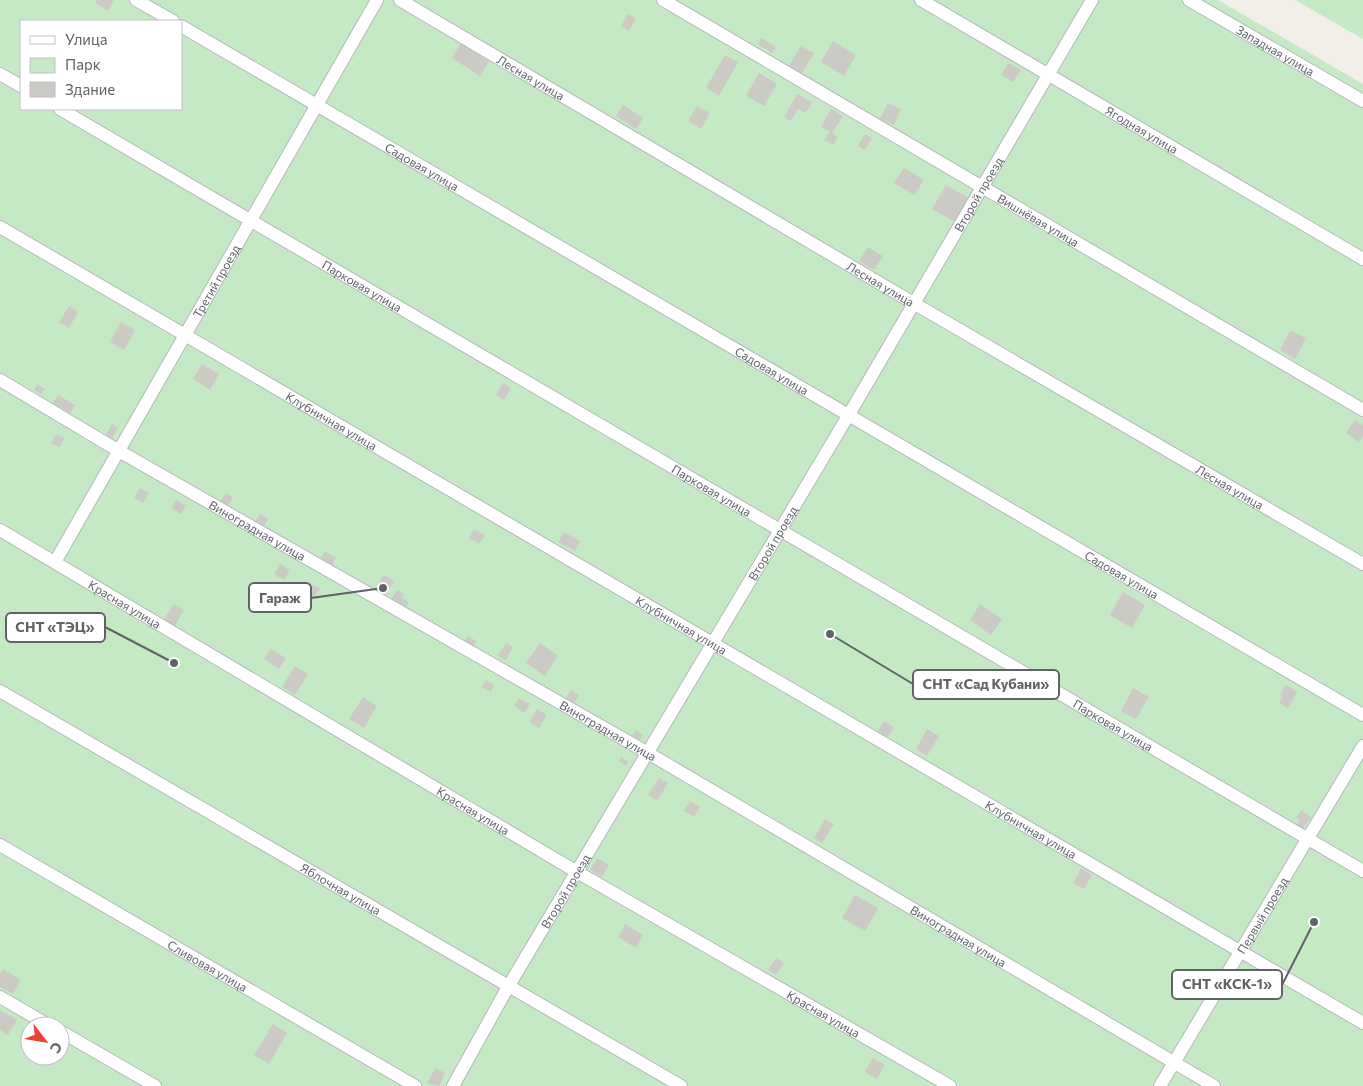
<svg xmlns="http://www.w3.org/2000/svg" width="1363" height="1086" viewBox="0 0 1363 1086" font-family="Commissioner,sans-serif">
  <rect width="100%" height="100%" fill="#f1efe8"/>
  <g fill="#c5e8c5" fill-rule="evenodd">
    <path d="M 0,0 L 1218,0 L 1363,84 L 1363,1086 L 0,1086 ZM 21,21 L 181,21 L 181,109 L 21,109 ZM 30,1026 L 60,1026 L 60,1056 L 30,1056 Z"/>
    <path d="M 1295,0 L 1363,0 L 1363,39 Z"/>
  </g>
  <g fill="#cccac5">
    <path d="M 97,0 L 114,0 L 108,11 L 95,3 Z"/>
    <path d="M 628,14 L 636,18 L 629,31 L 621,26 Z"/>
    <path d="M 761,38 L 776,47 L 772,53 L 758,44 Z"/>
    <path d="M 833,41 L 856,55 L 844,76 L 821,62 Z"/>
    <path d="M 461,43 L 489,61 L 480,76 L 452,58 Z"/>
    <path d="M 800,46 L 814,53 L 802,73 L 789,66 Z"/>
    <path d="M 725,55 L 738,62 L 719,96 L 706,88 Z"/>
    <path d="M 1008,63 L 1021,70 L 1013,82 L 1001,75 Z"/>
    <path d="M 759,73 L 777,84 L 764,106 L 746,96 Z"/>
    <path d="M 797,94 L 812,102 L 806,113 L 798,109 L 791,121 L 784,117 Z"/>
    <path d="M 888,103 L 901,109 L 894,125 L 880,119 Z"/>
    <path d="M 623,105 L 643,118 L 636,129 L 616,116 Z"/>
    <path d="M 697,106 L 710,113 L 701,129 L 688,121 Z"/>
    <path d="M 831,109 L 843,116 L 832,133 L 838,137 L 833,145 L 824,140 L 830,132 L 821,127 Z"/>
    <path d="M 865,134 L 872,138 L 865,150 L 858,146 Z"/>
    <path d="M 904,168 L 924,180 L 914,195 L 894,183 Z"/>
    <path d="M 946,185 L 969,198 L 955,222 L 932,209 Z"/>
    <path d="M 868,247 L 883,256 L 874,270 L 859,261 Z"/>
    <path d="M 69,306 L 78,312 L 69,328 L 59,322 Z"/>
    <path d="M 121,322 L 135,330 L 124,350 L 110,342 Z"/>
    <path d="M 1290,330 L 1306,338 L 1295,359 L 1280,350 Z"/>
    <path d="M 202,364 L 219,374 L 210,390 L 193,379 Z"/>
    <path d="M 503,383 L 511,388 L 504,400 L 496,395 Z"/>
    <path d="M 37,384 L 45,389 L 41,394 L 34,390 Z"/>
    <path d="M 58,395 L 75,405 L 70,413 L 53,403 Z"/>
    <path d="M 1355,420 L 1363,425 L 1363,436 L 1359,442 L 1346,433 Z"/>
    <path d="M 112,424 L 118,428 L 112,438 L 106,435 Z"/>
    <path d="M 57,434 L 65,438 L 59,447 L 51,443 Z"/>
    <path d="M 140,488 L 149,493 L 143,503 L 134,498 Z"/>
    <path d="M 226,493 L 233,497 L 225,510 L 218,506 Z"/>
    <path d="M 176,500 L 186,506 L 181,514 L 171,508 Z"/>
    <path d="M 260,514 L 268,519 L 264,526 L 256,521 Z"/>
    <path d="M 474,529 L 485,535 L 479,544 L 469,538 Z"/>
    <path d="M 564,532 L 580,541 L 575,551 L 558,542 Z"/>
    <path d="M 325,551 L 336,558 L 332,565 L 320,559 Z"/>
    <path d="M 280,564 L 290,570 L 284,580 L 274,574 Z"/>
    <path d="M 384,575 L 394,581 L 382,601 L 372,595 Z"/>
    <path d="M 313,585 L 320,588 L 313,599 L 307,595 Z"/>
    <path d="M 397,590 L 404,594 L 402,598 L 409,602 L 404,610 L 390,602 Z"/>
    <path d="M 1123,592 L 1145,605 L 1132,628 L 1110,615 Z"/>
    <path d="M 174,604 L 184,610 L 175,626 L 164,619 Z"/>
    <path d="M 980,604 L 1002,619 L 991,635 L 970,620 Z"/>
    <path d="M 468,636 L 476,641 L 473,647 L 464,642 Z"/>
    <path d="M 506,643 L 513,647 L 506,660 L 498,656 Z"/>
    <path d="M 540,643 L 558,656 L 545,676 L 526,663 Z"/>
    <path d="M 270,649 L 286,658 L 279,669 L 264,659 Z"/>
    <path d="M 295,666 L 308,674 L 295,695 L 282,687 Z"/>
    <path d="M 486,680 L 494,685 L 491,692 L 482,687 Z"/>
    <path d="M 1286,685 L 1297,692 L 1288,708 L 1279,703 L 1283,696 L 1280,695 Z"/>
    <path d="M 1133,688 L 1149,697 L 1136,719 L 1121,711 Z"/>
    <path d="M 571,690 L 579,695 L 572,707 L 564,702 Z"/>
    <path d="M 363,697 L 377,706 L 364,728 L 349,719 Z"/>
    <path d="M 519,698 L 530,704 L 524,713 L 514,706 Z"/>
    <path d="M 537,709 L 547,715 L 539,728 L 529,722 Z"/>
    <path d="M 884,721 L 894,728 L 888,737 L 878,731 Z"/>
    <path d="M 927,729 L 939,736 L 927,756 L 916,749 Z"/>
    <path d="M 636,730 L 643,735 L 640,740 L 632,736 Z"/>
    <path d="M 621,757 L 628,762 L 626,766 L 619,761 Z"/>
    <path d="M 659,778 L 668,783 L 657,801 L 648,795 Z"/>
    <path d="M 690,801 L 700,807 L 694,817 L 684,811 Z"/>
    <path d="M 1301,810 L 1311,817 L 1302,829 L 1296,825 L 1300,820 L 1296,818 Z"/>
    <path d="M 825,819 L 834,824 L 822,843 L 814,838 Z"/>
    <path d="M 597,858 L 609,865 L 602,877 L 590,870 Z"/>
    <path d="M 1081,868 L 1092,875 L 1084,889 L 1073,883 Z"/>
    <path d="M 855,895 L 878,908 L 865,931 L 842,918 Z"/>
    <path d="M 625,924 L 643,935 L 636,948 L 618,937 Z"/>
    <path d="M 776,958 L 784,963 L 776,975 L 768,970 Z"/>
    <path d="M 3,969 L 21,980 L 13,994 L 0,987 L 0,974 Z"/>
    <path d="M 0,1010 L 17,1020 L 8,1035 L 0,1030 Z"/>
    <path d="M 273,1024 L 287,1033 L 269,1064 L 254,1055 Z"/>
    <path d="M 873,1058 L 885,1065 L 877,1079 L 865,1072 Z"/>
    <path d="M 435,1068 L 445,1073 L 439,1086 L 427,1083 Z"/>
  </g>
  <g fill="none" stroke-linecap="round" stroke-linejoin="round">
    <defs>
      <g id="street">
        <path d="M 136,0 L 173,21"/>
        <path id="s1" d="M 400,0 L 915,304 L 1363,564"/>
        <path id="s2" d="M 663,0 L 1363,410"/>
        <path id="s3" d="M 921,0 L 1363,259"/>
        <path id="s4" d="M 1189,0 L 1363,101"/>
        <path id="s5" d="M 181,26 L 1363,715"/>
        <path d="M 0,74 L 21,86"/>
        <path id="s6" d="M 60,109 L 1363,871"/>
        <path id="s7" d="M 0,227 L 1363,1023"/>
        <path id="s8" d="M 0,380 L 119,451 L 648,753 L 1214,1086"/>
        <path id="s9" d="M 0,530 L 577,872 L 950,1086"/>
        <path id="s10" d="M 55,562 L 377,0"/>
        <path id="s11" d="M 0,691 L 681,1086"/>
        <path id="s12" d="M 0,845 L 415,1086"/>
        <path d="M 0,997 L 50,1026"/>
        <path d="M 60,1031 L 155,1086"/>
        <path id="s13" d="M 453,1086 L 508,987 L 848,416 L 1092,0"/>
        <path id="s14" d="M 1160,1086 L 1363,746"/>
      </g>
    </defs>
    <use href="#street" stroke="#b5b8bc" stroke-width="14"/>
    <use href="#street" stroke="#fff" stroke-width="12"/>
  </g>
  <g text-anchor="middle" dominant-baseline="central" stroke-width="4.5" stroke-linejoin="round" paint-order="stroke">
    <g font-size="12" fill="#5f6368" stroke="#fff">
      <text stroke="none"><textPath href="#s4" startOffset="100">Западная улица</textPath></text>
      <text stroke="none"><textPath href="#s1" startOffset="152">Лесная улица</textPath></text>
      <text stroke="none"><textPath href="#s3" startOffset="256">Ягодная улица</textPath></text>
      <text stroke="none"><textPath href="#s5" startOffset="279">Садовая улица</textPath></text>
      <text stroke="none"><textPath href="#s13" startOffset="1035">Второй проезд</textPath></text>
      <text stroke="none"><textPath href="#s2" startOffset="435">Вишнёвая улица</textPath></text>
      <text stroke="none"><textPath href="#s10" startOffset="324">Третий проезд</textPath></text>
      <text stroke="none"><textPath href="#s1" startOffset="558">Лесная улица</textPath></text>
      <text stroke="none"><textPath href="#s6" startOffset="350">Парковая улица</textPath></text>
      <text stroke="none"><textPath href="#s5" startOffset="684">Садовая улица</textPath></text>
      <text stroke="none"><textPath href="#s7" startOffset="384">Клубничная улица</textPath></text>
      <text stroke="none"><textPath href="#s1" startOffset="962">Лесная улица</textPath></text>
      <text stroke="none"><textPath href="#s6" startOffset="755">Парковая улица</textPath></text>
      <text stroke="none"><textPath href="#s8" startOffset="298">Виноградная улица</textPath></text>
      <text stroke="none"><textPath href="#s13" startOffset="630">Второй проезд</textPath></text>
      <text stroke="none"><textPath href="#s5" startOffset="1089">Садовая улица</textPath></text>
      <text stroke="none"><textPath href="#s9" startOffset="145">Красная улица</textPath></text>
      <text stroke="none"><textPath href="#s7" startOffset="789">Клубничная улица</textPath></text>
      <text stroke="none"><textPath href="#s6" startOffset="1220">Парковая улица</textPath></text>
      <text stroke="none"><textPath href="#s8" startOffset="702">Виноградная улица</textPath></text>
      <text stroke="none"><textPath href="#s9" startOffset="550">Красная улица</textPath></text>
      <text stroke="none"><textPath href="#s7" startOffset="1194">Клубничная улица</textPath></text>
      <text stroke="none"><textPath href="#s11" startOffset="394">Яблочная улица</textPath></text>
      <text stroke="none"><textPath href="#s13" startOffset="225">Второй проезд</textPath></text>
      <text stroke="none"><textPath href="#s14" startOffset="199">Первый проезд</textPath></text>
      <text stroke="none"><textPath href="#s8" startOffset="1108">Виноградная улица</textPath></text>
      <text stroke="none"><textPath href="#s12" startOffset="240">Сливовая улица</textPath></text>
      <text stroke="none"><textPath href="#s9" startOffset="955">Красная улица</textPath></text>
    </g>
  </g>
  <path fill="none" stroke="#5f6368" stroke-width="2" d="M383 588L311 598M174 663L105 627M830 634L913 684M1314 922L1282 985"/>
  <g fill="#5f6368" stroke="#fff" stroke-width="2">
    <circle cx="383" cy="588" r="5"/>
    <circle cx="174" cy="663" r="5"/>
    <circle cx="830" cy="634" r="5"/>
    <circle cx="1314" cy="922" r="5"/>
  </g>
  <g fill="#fff" stroke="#5f6368" stroke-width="2">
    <rect x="249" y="583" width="62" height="29" rx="5"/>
    <rect x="6" y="613" width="99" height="29" rx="5"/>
    <rect x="913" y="670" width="146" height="29" rx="5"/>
    <rect x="1172" y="970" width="110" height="29" rx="5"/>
  </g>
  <g font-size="14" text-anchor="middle" font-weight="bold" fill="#5f6368">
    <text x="280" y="603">Гараж</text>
    <text x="55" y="632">СНТ «ТЭЦ»</text>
    <text x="986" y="689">СНТ «Сад Кубани»</text>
    <text x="1227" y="989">СНТ «КСК-1»</text>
  </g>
  <rect x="20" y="20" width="162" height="90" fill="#ffffff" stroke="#bfc1c3"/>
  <rect x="30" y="36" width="25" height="8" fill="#ffffff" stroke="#bfc1c3"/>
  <text x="65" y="45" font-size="15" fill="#5f6368">Улица</text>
  <rect x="30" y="58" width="25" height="15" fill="#c5e8c5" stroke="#bfc1c3"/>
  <text x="65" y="70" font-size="15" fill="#5f6368">Парк</text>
  <rect x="30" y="82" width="25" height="15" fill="#cccac5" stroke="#bfc1c3"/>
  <text x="65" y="95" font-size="15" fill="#5f6368">Здание</text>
  <g transform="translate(45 1041) rotate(121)"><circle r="24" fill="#ffffff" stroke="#bfc1c3"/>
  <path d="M0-4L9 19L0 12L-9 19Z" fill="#ea4335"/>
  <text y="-8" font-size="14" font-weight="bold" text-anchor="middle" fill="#5f6368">С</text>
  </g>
</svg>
